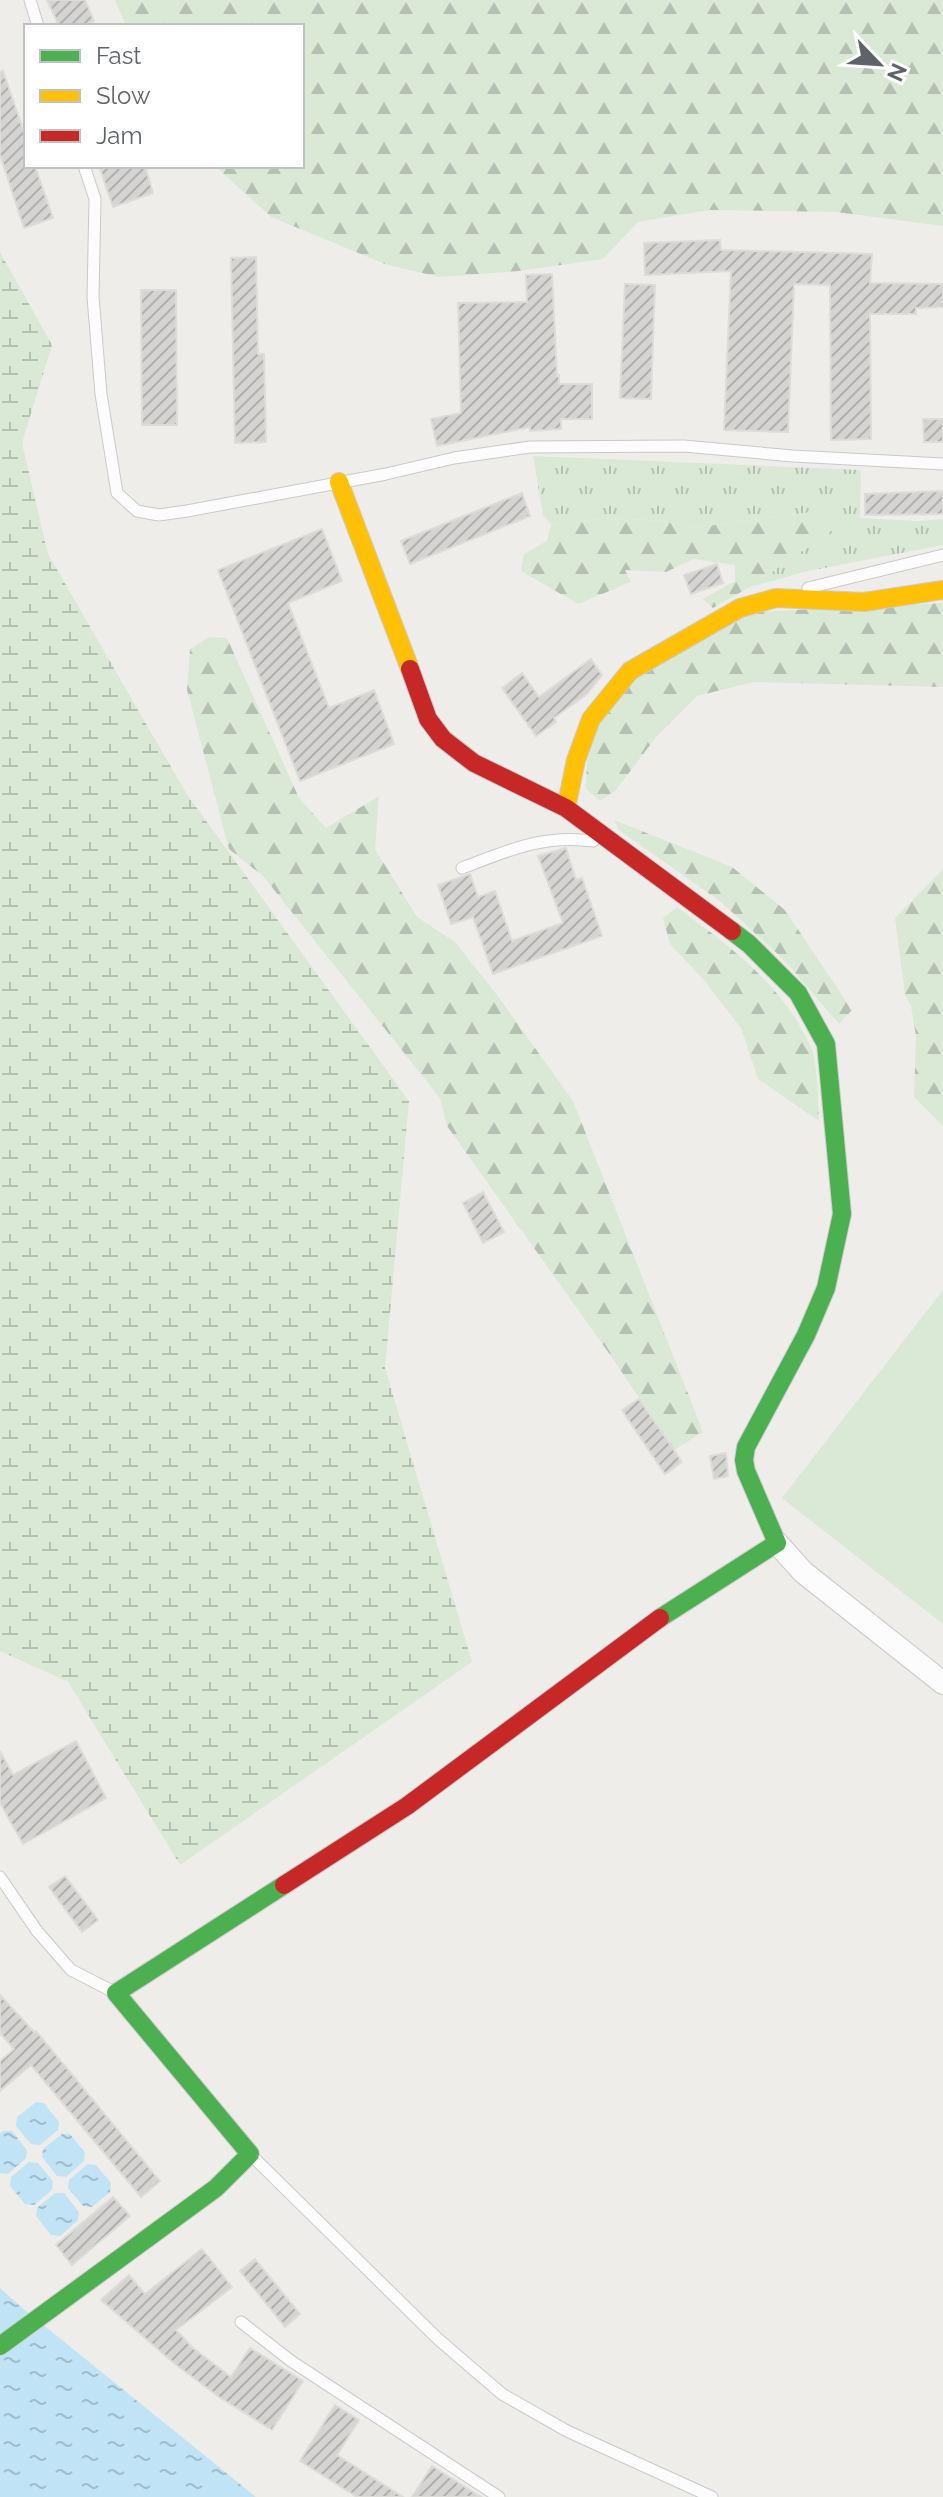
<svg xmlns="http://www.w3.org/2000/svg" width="943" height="2497" viewBox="0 0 943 2497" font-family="Raleway,sans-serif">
  <defs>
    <pattern id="grass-tufts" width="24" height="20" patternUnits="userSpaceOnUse" patternTransform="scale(2)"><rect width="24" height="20" fill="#dae9d6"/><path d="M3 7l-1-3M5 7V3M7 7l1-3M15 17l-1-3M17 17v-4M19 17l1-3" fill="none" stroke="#b4c0b1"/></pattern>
    <pattern id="forest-firs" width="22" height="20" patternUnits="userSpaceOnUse" patternTransform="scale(2)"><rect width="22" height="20" fill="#dae9d6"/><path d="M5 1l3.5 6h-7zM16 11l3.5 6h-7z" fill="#b4c0b1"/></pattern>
    <pattern id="wetland-marsh" width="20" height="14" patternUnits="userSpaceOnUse" patternTransform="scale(2)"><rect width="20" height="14" fill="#dae9d6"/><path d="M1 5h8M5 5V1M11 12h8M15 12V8" fill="none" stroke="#b4c0b1"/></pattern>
    <pattern id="water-ripples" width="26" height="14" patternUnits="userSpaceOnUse" patternTransform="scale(2)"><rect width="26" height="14" fill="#c0e4f6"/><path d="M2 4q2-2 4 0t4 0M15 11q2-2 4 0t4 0" fill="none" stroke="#9fbccb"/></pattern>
    <pattern id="building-hatch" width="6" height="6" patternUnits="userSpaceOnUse" patternTransform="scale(2)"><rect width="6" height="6" fill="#d5d4d3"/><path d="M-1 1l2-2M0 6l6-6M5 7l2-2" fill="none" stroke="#b0b0af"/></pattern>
  </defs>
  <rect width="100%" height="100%" fill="#eeedea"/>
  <path fill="url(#grass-tufts)" d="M 533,456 L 861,470 L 860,518 L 919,521 L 943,519 L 943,545 L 808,571 L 750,587 L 838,526 L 812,512 L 692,528 L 664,521 L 613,518 L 551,524 L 543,515 Z"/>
  <g fill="url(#forest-firs)">
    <path d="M 115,0 L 943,0 L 943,226 L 836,212 L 709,210 L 638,222 L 603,259 L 519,271 L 439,277 L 385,264 L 271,217 L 215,166 L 302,166 L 302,26 L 126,26 Z"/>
    <path d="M 812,512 L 838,521 L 838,526 L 750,587 L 713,608 L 703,599 L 735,581 L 735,565 L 693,559 L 666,572 L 625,570 L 631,582 L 578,604 L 521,571 L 524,554 L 547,541 L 551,524 L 613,518 L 664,521 L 692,528 Z"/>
    <path d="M 943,603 L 943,687 L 754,682 L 697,696 L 657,736 L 615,791 L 600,801 L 586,789 L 587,762 L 597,724 L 638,676 L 751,612 Z"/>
    <path d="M 209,637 L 227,638 L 299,798 L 326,828 L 379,796 L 375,849 L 417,917 L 455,942 L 497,995 L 573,1101 L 703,1432 L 674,1450 L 611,1356 L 447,1126 L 440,1098 L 263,876 L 229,849 L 187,690 L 190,649 Z"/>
    <path d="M 614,820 L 732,867 L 785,910 L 852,1010 L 839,1024 L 783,959 L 721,902 L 619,830 Z"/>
    <path d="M 943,869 L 943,1126 L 914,1097 L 916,1036 L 911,1006 L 905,995 L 895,918 Z"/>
    <path d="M 677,907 C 729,946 785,986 811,1048 C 818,1063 818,1103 819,1121 L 758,1079 L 741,1028 L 703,979 L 670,944 L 663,918 Z"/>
  </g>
  <path fill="url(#wetland-marsh)" d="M 0,252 L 52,345 L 22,443 L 48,554 L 186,793 L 409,1101 L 385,1368 L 472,1662 L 180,1865 L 68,1682 L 0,1651 Z"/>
  <path fill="#dae9d6" d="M 943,1290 L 943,1624 L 782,1498 Z"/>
  <g fill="url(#water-ripples)">
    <path d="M 36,2102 L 44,2103 L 59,2122 L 58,2130 L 40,2145 L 31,2144 L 16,2126 L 17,2117 Z"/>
    <path d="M 3,2131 L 12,2131 L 27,2150 L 26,2158 L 8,2174 L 0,2173 L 0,2133 Z"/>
    <path d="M 62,2134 L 70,2134 L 85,2153 L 84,2161 L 66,2177 L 57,2176 L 42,2157 L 43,2149 Z"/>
    <path d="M 29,2162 L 38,2163 L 53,2181 L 52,2190 L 34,2205 L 25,2204 L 10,2186 L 11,2177 Z"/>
    <path d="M 88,2164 L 96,2165 L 111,2183 L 110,2192 L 92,2207 L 83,2206 L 68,2188 L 69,2180 Z"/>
    <path d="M 55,2193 L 64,2193 L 79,2212 L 78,2220 L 60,2236 L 51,2235 L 36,2216 L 37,2208 Z"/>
    <path d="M 0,2288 L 20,2306 L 256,2497 L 0,2497 Z"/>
  </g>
  <g fill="url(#building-hatch)" stroke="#dedcd9" stroke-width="2">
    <path d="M 47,0 L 85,0 L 94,21 L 83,26 L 59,26 Z"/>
    <path d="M 3,71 L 26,138 L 26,166 L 35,166 L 53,218 L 24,228 L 0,155 L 0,72 Z"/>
    <path d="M 99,166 L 145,166 L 153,193 L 113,207 Z"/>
    <path d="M 720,240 L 721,250 L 872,254 L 870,283 L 943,284 L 943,307 L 916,308 L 916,314 L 870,314 L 871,439 L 831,440 L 830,285 L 794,284 L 788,432 L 724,430 L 731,271 L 645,275 L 644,243 Z"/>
    <path d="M 256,257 L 258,354 L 264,354 L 266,442 L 235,443 L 231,258 Z"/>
    <path d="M 552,274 L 557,376 L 559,375 L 559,384 L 592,384 L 592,419 L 561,419 L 561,429 L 530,431 L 530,427 L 437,446 L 431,419 L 461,413 L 458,303 L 527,302 L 526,275 Z"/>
    <path d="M 625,284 L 655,285 L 651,399 L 620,398 Z"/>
    <path d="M 141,290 L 176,290 L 177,425 L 142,425 Z"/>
    <path d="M 923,419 L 943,419 L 943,442 L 924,442 Z"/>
    <path d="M 943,491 L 943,514 L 865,515 L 865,494 Z"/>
    <path d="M 522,493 L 530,516 L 410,564 L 401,541 Z"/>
    <path d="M 322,529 L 342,581 L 288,603 L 329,708 L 374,690 L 394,744 L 300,781 L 218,570 Z"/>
    <path d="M 717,564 L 723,583 L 691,594 L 684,575 Z"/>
    <path d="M 591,659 L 602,675 L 587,694 L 554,718 L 556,722 L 536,736 L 502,688 L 522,673 L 539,697 Z"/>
    <path d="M 566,848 L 576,880 L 582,878 L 602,936 L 493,974 L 473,917 L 451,924 L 438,885 L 470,874 L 478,897 L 495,891 L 512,941 L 563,923 L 538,856 Z"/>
    <path d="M 483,1192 L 504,1232 L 483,1243 L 463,1203 Z"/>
    <path d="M 639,1399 L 682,1462 L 665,1474 L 622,1410 Z"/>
    <path d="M 726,1453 L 728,1476 L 714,1479 L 710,1456 Z"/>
    <path d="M 76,1741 L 106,1798 L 23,1844 L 0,1803 L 0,1751 L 13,1775 Z"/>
    <path d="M 65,1876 L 98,1920 L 82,1932 L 49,1887 Z"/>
    <path d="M 0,1995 L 34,2032 L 36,2031 L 160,2181 L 141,2197 L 31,2065 L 0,2091 L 0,2061 L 14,2049 L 0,2033 Z"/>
    <path d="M 113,2197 L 130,2216 L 72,2265 L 56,2245 Z"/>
    <path d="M 202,2249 L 232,2287 L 176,2330 L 193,2348 L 231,2377 L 250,2348 L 303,2381 L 272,2430 L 219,2397 L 175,2364 L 101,2300 L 129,2275 L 145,2294 Z"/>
    <path d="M 255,2259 L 300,2314 L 285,2327 L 240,2271 Z"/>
    <path d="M 335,2405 L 359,2420 L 337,2455 L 403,2497 L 357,2497 L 300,2461 Z"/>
    <path d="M 432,2466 L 481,2497 L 412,2497 Z"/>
  </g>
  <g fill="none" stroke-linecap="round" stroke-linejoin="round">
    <defs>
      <g id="lane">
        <path d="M 30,0 L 38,26"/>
        <path d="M 84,166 L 95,199 L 93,297 L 101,394 L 117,493 L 137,511 L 159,515 L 187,511 L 386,474 L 454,458 L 530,447 L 684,446 L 793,456 L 943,464"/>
        <path d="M 808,588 L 943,555"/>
        <path d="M 462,868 C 507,851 543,834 593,841"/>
        <path d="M 0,1877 L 37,1931 L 71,1970 L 112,1991"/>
        <path d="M 253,2157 L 438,2339 L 502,2394 L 567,2431 L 712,2497"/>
        <path d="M 241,2322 L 291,2361 L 499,2497"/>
      </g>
      <path id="street" d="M 777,1543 L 803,1572 L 943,1683"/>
      <g id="fast">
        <path d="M 660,1618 L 777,1543 L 746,1471 L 744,1460 L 746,1447 L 806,1335 L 826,1288 L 842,1214 L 826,1044 L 798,993 L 749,944 L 732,931"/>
        <path d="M 0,2346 L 216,2188 L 250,2154 L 116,1993 L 284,1885"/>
      </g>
      <g id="slow">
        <path d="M 339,482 L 410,669"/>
        <path d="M 566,808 L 576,760 L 591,719 L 630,671 L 740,608 L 776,598 L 864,602 L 943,590"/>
      </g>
      <g id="jam">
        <path d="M 410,669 L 428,719 L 443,739 L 474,763 L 566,808 L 732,931"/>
        <path d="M 284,1885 L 407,1806 L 660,1618"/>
      </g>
    </defs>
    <use href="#lane" stroke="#c9c9c9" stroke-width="13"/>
    <use href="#street" stroke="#c9c9c9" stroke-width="24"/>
    <use href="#fast" stroke="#cbcbcb" stroke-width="20"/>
    <use href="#slow" stroke="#cbcbcb" stroke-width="20"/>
    <use href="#jam" stroke="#cbcbcb" stroke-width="20"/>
    <use href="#lane" stroke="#fcfcfc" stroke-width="11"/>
    <use href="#street" stroke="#fcfcfc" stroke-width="22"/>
    <use href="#fast" stroke="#4caf50" stroke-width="18"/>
    <use href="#slow" stroke="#ffc107" stroke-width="18"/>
    <use href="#jam" stroke="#c62828" stroke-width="18"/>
  </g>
  <rect x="24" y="24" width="280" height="144" fill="#ffffff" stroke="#bfc1c2" stroke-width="2"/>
  <rect x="40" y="50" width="40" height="12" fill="#4caf50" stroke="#bfc1c2" stroke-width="2"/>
  <text x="96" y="64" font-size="24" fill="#5f6367">Fast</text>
  <rect x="40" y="90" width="40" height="12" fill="#ffc107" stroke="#bfc1c2" stroke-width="2"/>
  <text x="96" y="104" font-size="24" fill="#5f6367">Slow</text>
  <rect x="40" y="130" width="40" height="12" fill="#c62828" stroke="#bfc1c2" stroke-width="2"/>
  <text x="96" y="144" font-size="24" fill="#5f6367">Jam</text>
  <g transform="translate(879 64) rotate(115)" stroke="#ffffff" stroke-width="6" paint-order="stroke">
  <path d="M0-6L14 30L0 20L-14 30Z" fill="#5f6367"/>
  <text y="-12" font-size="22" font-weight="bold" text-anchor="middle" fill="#5f6367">N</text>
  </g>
</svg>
